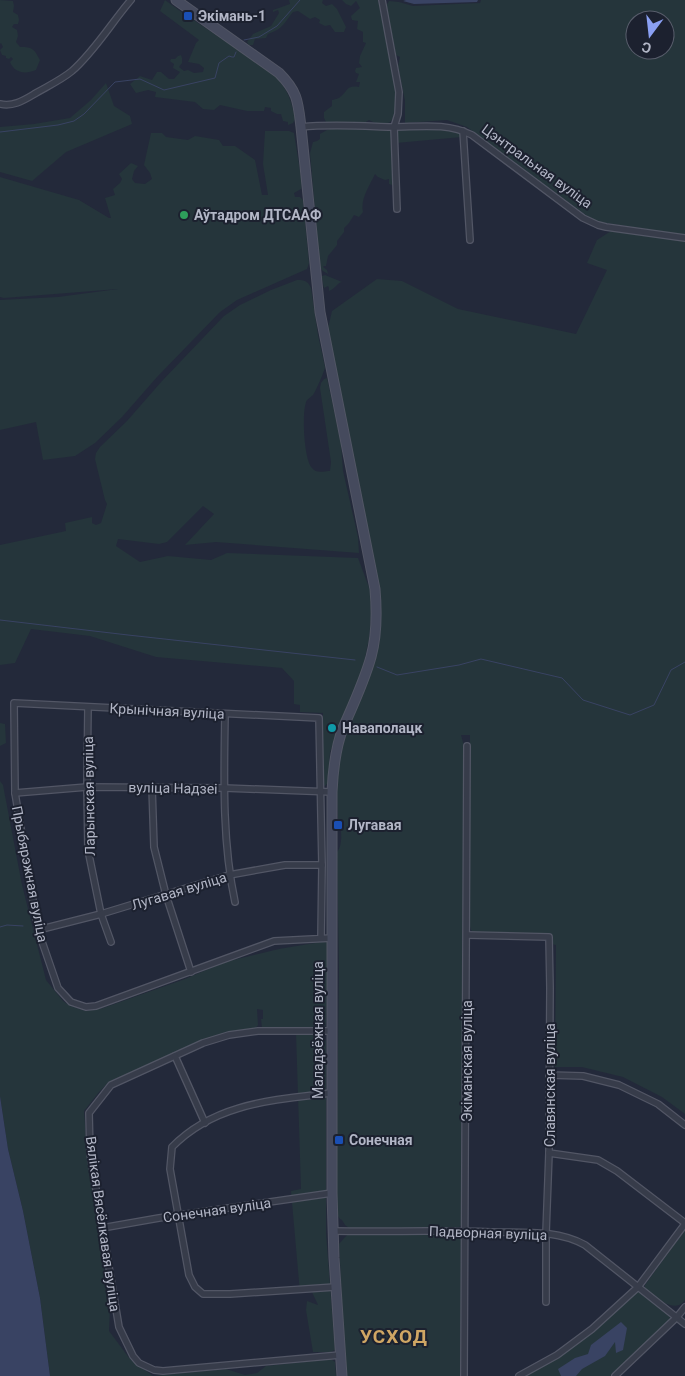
<svg xmlns="http://www.w3.org/2000/svg" width="685" height="1376" viewBox="0 0 685 1376" font-family="Roboto,sans-serif">
  <rect width="100%" height="100%" fill="#23293a"/>
  <g fill="#25353b" fill-rule="evenodd">
    <path d="M 0,0 L 13,1 L 14,6 L 13,12 L 18,15 L 19,20 L 18,24 L 14,24 L 12,27 L 17,30 L 18,36 L 16,42 L 20,47 C 33,47 34,49 40,60 L 36,70 C 26,74 15,74 10,62 L 13,59 L 11,57 L 9,59 L 6,58 L 6,56 L 2,55 L 0,50 L 3,47 L 1,43 L 0,44 Z"/>
    <path d="M 165,0 L 187,16 L 185,18 L 187,19 L 189,17 L 228,43 L 276,77 C 288,90 292,102 295,119 L 293,123 L 288,125 L 288,122 L 283,121 L 281,114 L 277,114 L 271,111 L 271,108 L 265,107 L 264,111 L 247,111 L 220,105 L 214,110 L 203,109 L 195,102 L 155,97 L 156,92 L 148,90 L 136,93 L 130,84 L 140,76 L 152,80 L 157,72 L 161,72 L 169,79 L 174,79 L 180,72 L 173,68 L 174,64 L 171,62 L 170,61 L 171,59 L 175,59 L 178,56 L 181,55 L 182,58 L 182,63 L 179,67 L 184,71 L 188,70 L 194,73 L 203,72 L 204,68 L 199,64 L 188,62 L 196,43 L 199,40 L 160,11 Z"/>
    <path d="M 289,0 L 323,0 L 322,3 L 326,6 L 332,4 L 337,9 L 346,27 L 344,32 L 335,32 L 330,25 L 325,26 L 319,23 L 320,20 L 315,17 L 310,19 L 298,11 L 293,12 C 284,23 283,29 268,34 L 266,38 L 255,39 L 253,45 L 249,45 L 247,42 L 253,34 L 271,26 L 279,13 L 278,10 L 273,12 L 273,10 L 290,4 Z"/>
    <path d="M 342,0 L 379,0 C 382,15 385,30 388,46 C 392,63 413,144 369,120 L 364,123 L 331,123 L 326,122 L 324,118 L 324,112 L 332,106 L 332,100 C 333,100 340,98 340,97 C 349,91 345,85 359,87 L 360,82 L 356,82 L 359,74 L 356,73 L 355,71 L 356,68 L 362,67 L 359,63 L 360,56 L 366,43 L 363,42 L 363,32 L 357,29 L 358,21 L 352,20 L 351,16 L 360,8 L 356,1 L 351,6 L 346,4 Z"/>
    <path d="M 481,0 L 685,0 L 685,235 L 600,222 L 591,219 L 467,127 L 447,120 L 405,123 L 405,101 L 398,66 L 400,57 L 396,55 L 386,6 L 389,1 L 399,2 L 413,6 L 480,3 ZM 635,20 L 665,20 L 665,50 L 635,50 Z"/>
    <path d="M 106,83 L 114,106 L 130,116 L 132,124 L 66,152 L 32,181 L 0,172 L 0,127 L 34,124 L 70,118 L 91,100 Z"/>
    <path d="M 330,129 L 384,129 L 389,130 L 392,133 L 394,185 L 392,185 L 389,184 L 389,179 L 385,180 L 378,177 L 375,174 C 370,185 360,199 363,212 L 359,217 L 354,215 L 349,223 L 344,228 L 344,232 L 337,241 L 337,245 L 328,256 L 326,266 L 324,266 L 323,267 L 327,270 L 328,274 L 323,271 L 320,268 L 310,153 L 313,142 L 317,141 L 320,139 L 320,134 L 327,130 Z"/>
    <path d="M 400,129 L 444,129 L 462,133 L 462,137 L 396,143 L 396,132 Z"/>
    <path d="M 265,131 L 289,131 L 294,133 L 302,183 L 301,189 L 294,193 L 295,197 L 300,197 L 303,200 L 309,263 L 307,269 L 237,300 L 220,312 L 157,377 L 122,417 L 95,443 L 75,456 L 43,460 L 36,422 L 0,430 L 0,300 L 58,297 L 118,289 L 4,298 L 0,297 L 0,177 L 79,200 L 109,218 L 111,218 L 105,198 L 115,195 L 113,189 L 120,183 L 122,179 L 119,174 L 131,163 L 138,166 L 134,171 L 132,179 L 135,183 L 145,184 L 152,179 L 150,173 L 144,165 L 151,133 L 162,133 L 166,137 L 188,140 L 195,136 L 219,140 L 223,146 L 235,146 L 255,160 L 262,195 L 268,195 L 263,164 Z"/>
    <path d="M 611,231 L 685,241 L 685,1114 L 662,1097 L 623,1077 L 582,1067 L 555,1067 L 556,945 L 551,944 L 551,933 L 474,933 L 471,930 L 470,926 L 470,735 L 461,735 L 464,746 L 461,1225 L 458,1229 L 349,1228 L 345,1225 L 342,1220 L 340,1219 L 336,1213 L 339,969 L 337,852 C 343,845 342,828 338,819 L 336,768 L 347,730 L 372,667 L 380,640 L 380,607 L 351,446 L 327,332 L 332,311 L 377,279 L 402,281 L 458,309 L 576,334 L 607,270 L 587,263 L 597,240 Z"/>
    <path d="M 325,275 L 342,282 C 337,283 335,289 329,291 L 329,288 L 328,286 L 324,288 L 322,279 L 322,276 Z"/>
    <path d="M 297,280 C 305,280 308,281 311,288 L 318,335 L 325,367 C 325,370 315,393 313,395 C 311,397 309,398 307,400 C 301,410 304,460 312,468 C 316,474 324,471 330,471 L 331,462 L 320,388 L 321,383 L 324,379 L 327,378 L 341,443 L 343,471 L 358,537 L 359,553 L 216,542 L 185,545 L 214,514 L 203,506 L 167,542 L 159,544 L 118,539 L 116,546 L 140,562 L 168,556 L 211,560 L 227,553 L 358,558 L 370,590 L 372,608 L 369,639 L 362,672 L 330,752 L 328,783 L 325,786 L 323,785 L 323,713 L 300,712 L 300,705 L 294,704 L 294,681 L 282,668 L 156,657 L 90,636 L 31,629 L 15,663 L 0,665 L 0,545 L 66,531 L 65,523 L 92,517 L 92,523 L 96,525 L 101,523 L 107,504 L 105,500 L 95,459 L 96,453 L 100,447 L 127,421 L 162,381 L 224,316 L 240,305 L 271,290 Z"/>
    <path d="M 0,723 L 5,724 L 6,743 L 0,746 Z"/>
    <path d="M 0,781 L 3,785 L 22,885 L 46,980 L 63,1001 L 70,1006 L 86,1011 L 103,1008 L 185,979 L 225,962 L 279,949 L 321,942 L 321,939 L 328,941 L 326,1023 L 325,1027 L 320,1029 L 262,1028 L 261,1019 L 263,1019 L 263,1010 L 257,1009 L 258,1025 L 255,1029 L 228,1033 L 159,1060 L 109,1082 L 99,1092 L 84,1111 L 87,1153 L 110,1307 L 109,1331 L 130,1359 L 153,1376 L 226,1369 L 245,1375 L 257,1373 L 266,1366 L 331,1359 L 335,1362 L 336,1376 L 50,1376 L 40,1298 L 23,1211 L 8,1149 L 0,1096 Z"/>
    <path d="M 296,1033 L 321,1034 L 325,1038 L 326,1042 L 326,1233 L 335,1350 L 330,1352 L 313,1352 L 306,1310 L 307,1301 L 318,1305 L 312,1292 L 300,1293 L 291,1191 L 301,1189 Z"/>
    <path d="M 685,1230 L 685,1300 C 674,1315 657,1297 645,1289 L 645,1285 Z"/>
    <path d="M 457,1234 L 461,1235 L 463,1239 L 462,1376 L 346,1376 L 339,1244 L 347,1235 Z"/>
    <path d="M 637,1292 L 640,1292 L 669,1315 L 670,1318 L 669,1322 L 610,1376 L 524,1376 L 559,1358 L 594,1330 L 635,1293 Z"/>
  </g>
  <g fill="#394363">
    <path d="M 406,0 L 478,0 L 477,2 L 414,4 L 403,1 Z"/>
    <path d="M 0,1096 L 8,1149 L 23,1211 L 40,1298 L 50,1376 L 0,1376 Z"/>
    <path d="M 621,1322 L 627,1328 L 623,1350 L 616,1353 L 615,1342 L 605,1356 L 582,1369 L 576,1376 L 561,1376 L 558,1369 L 575,1358 L 588,1354 L 591,1345 Z"/>
  </g>
  <g fill="none" stroke-linecap="round" stroke-linejoin="round">
    <g stroke="#394363" stroke-width="1">
      <path d="M 244,40 L 259,37 L 277,26 L 300,0"/>
      <path d="M 0,132 L 58,125 L 74,121 L 84,114 L 115,82 L 140,79 L 164,90 L 215,78 L 219,63 L 229,56 L 232,57 L 234,57 L 236,52"/>
      <path d="M 0,620 L 128,635 L 355,660"/>
      <path d="M 377,667 L 397,675 L 459,665 L 481,659 L 562,678 L 583,700 L 630,715 L 654,705 L 671,670 L 685,662"/>
      <path d="M 0,927 L 7,925 L 23,926"/>
    </g>
    <defs>
      <g id="street">
        <path d="M 382,0 L 399,92 L 398,114 L 394,127 L 397,209"/>
        <path d="M 0,104 C 14,107 24,100 36,93 C 48,86 61,80 72,71 C 94,52 112,22 131,0"/>
        <path d="M 301,127 C 331,124 361,126 391,127 C 419,127 446,122 472,135 L 583,218 L 598,225 L 606,227 L 685,238"/>
        <path d="M 463,131 L 470,240"/>
        <path d="M 88,707 L 87,787 L 88,850 L 101,914 L 111,942"/>
        <path d="M 225,714 C 224,776 222,841 235,902"/>
        <path d="M 152,787 L 154,847 L 166,895 L 191,972"/>
        <path d="M 15,793 L 87,787 L 224,788 L 332,792"/>
        <path d="M 38,930 L 101,914 L 229,875 L 285,865 L 322,865"/>
        <path d="M 467,935 L 549,937 L 550,988 L 549,1153 L 546,1233 L 546,1302"/>
        <path d="M 321,938 L 322,865 L 319,718 L 14,703 L 15,793 L 38,930 L 58,988 L 71,1002 L 86,1007 L 96,1006 L 274,941 L 332,938"/>
        <path d="M 332,1031 L 258,1031 L 229,1035 L 203,1043 L 111,1085 L 89,1113 L 90,1153 L 119,1327 L 133,1356 L 139,1363 L 154,1370 L 163,1371 L 340,1355"/>
        <path d="M 175,1056 L 205,1123"/>
        <path d="M 549,1075 L 583,1076 L 619,1085 L 658,1104 L 685,1125"/>
        <path d="M 331,1093 C 273,1100 215,1103 172,1147 L 170,1169 L 189,1275 L 195,1287 L 203,1294 L 230,1294 L 335,1287"/>
        <path d="M 549,1153 L 598,1160 L 617,1171 L 685,1223"/>
        <path d="M 102,1228 L 159,1218 L 332,1193"/>
        <path d="M 333,1231 C 386,1232 438,1230 491,1232 C 522,1233 556,1229 585,1245 L 685,1324"/>
        <path d="M 464,1376 L 467,746"/>
        <path d="M 519,1376 L 557,1355 L 592,1329 L 638,1287 L 685,1224"/>
        <path d="M 615,1376 L 677,1317 L 685,1307"/>
      </g>
      <path id="secondary" d="M 176,0 L 279,73 C 298,92 298,102 301,127 L 320,312 L 375,589 C 377,612 377,635 371,657 C 364,682 353,705 343,728 C 335,749 333,770 332,792 L 332,1193 L 334,1258 L 342,1376"/>
    </defs>
    <use href="#street" stroke="#525665" stroke-width="8"/>
    <use href="#secondary" stroke="#525665" stroke-width="11"/>
    <use href="#street" stroke="#373c4a" stroke-width="5.5"/>
    <use href="#secondary" stroke="#454a5d" stroke-width="9"/>
  </g>
  <g fill="#1a4fb4" stroke="#1c212f" stroke-width="2">
    <rect x="183" y="11" width="10" height="10" rx="2.5"/>
    <rect x="333" y="820" width="10" height="10" rx="2.5"/>
    <rect x="334" y="1135" width="10" height="10" rx="2.5"/>
  </g>
  <circle fill="#2e9e5b" stroke="#1c212f" stroke-width="2" cx="184" cy="215" r="5"/>
  <circle fill="#0f9aa8" stroke="#1c212f" stroke-width="2" cx="332" cy="728" r="5"/>
  <g text-anchor="middle" dominant-baseline="central" stroke-width="4" stroke-linejoin="round" paint-order="stroke">
    <g font-size="14" font-weight="bold" fill="#b2b6c6" stroke="#1c212f" text-anchor="start">
      <text x="198" y="16">Экімань-1</text>
      <text x="194" y="215">Аўтадром ДТСААФ</text>
      <text x="342" y="728">Наваполацк</text>
      <text x="348" y="825">Лугавая</text>
      <text x="349" y="1140">Сонечная</text>
    </g>
    <g font-size="14" fill="#b2b6c6" stroke="#1c212f">
      <text transform="translate(537 166) rotate(36)">Цэнтральная вуліца</text>
      <text transform="translate(167 711) rotate(3)">Крынічная вуліца</text>
      <text transform="translate(173 788) rotate(1)">вуліца Надзеі</text>
      <text transform="translate(89 796) rotate(-91)">Ларынская вуліца</text>
      <text transform="translate(30 874) rotate(79)">Прыбярэжная вуліца</text>
      <text transform="translate(179 891) rotate(-17)">Лугавая вуліца</text>
      <text transform="translate(318 1030) rotate(-90)">Маладзёжная вуліца</text>
      <text transform="translate(467 1061) rotate(-90)">Экіманская вуліца</text>
      <text transform="translate(550 1085) rotate(-90)">Славянская вуліца</text>
      <text transform="translate(217 1210) rotate(-8)">Сонечная вуліца</text>
      <text transform="translate(103 1224) rotate(82)">Вялікая Вясёлкавая вуліца</text>
      <text transform="translate(488 1233) rotate(2)">Падворная вуліца</text>
    </g>
    <g font-size="19" font-weight="bold" letter-spacing="1" fill="#cfa664" stroke="#1c212f">
      <text x="394" y="1336">УСХОД</text>
    </g>
  </g>
  <g transform="translate(650 35) rotate(195)"><circle r="24" fill="#1c212f" stroke="#585d6b"/>
  <path d="M0-4L9 19L0 12L-9 19Z" fill="#8aa0f3"/>
  <text y="-8" font-size="14" font-weight="bold" text-anchor="middle" fill="#b2b6c6">С</text>
  </g>
</svg>
